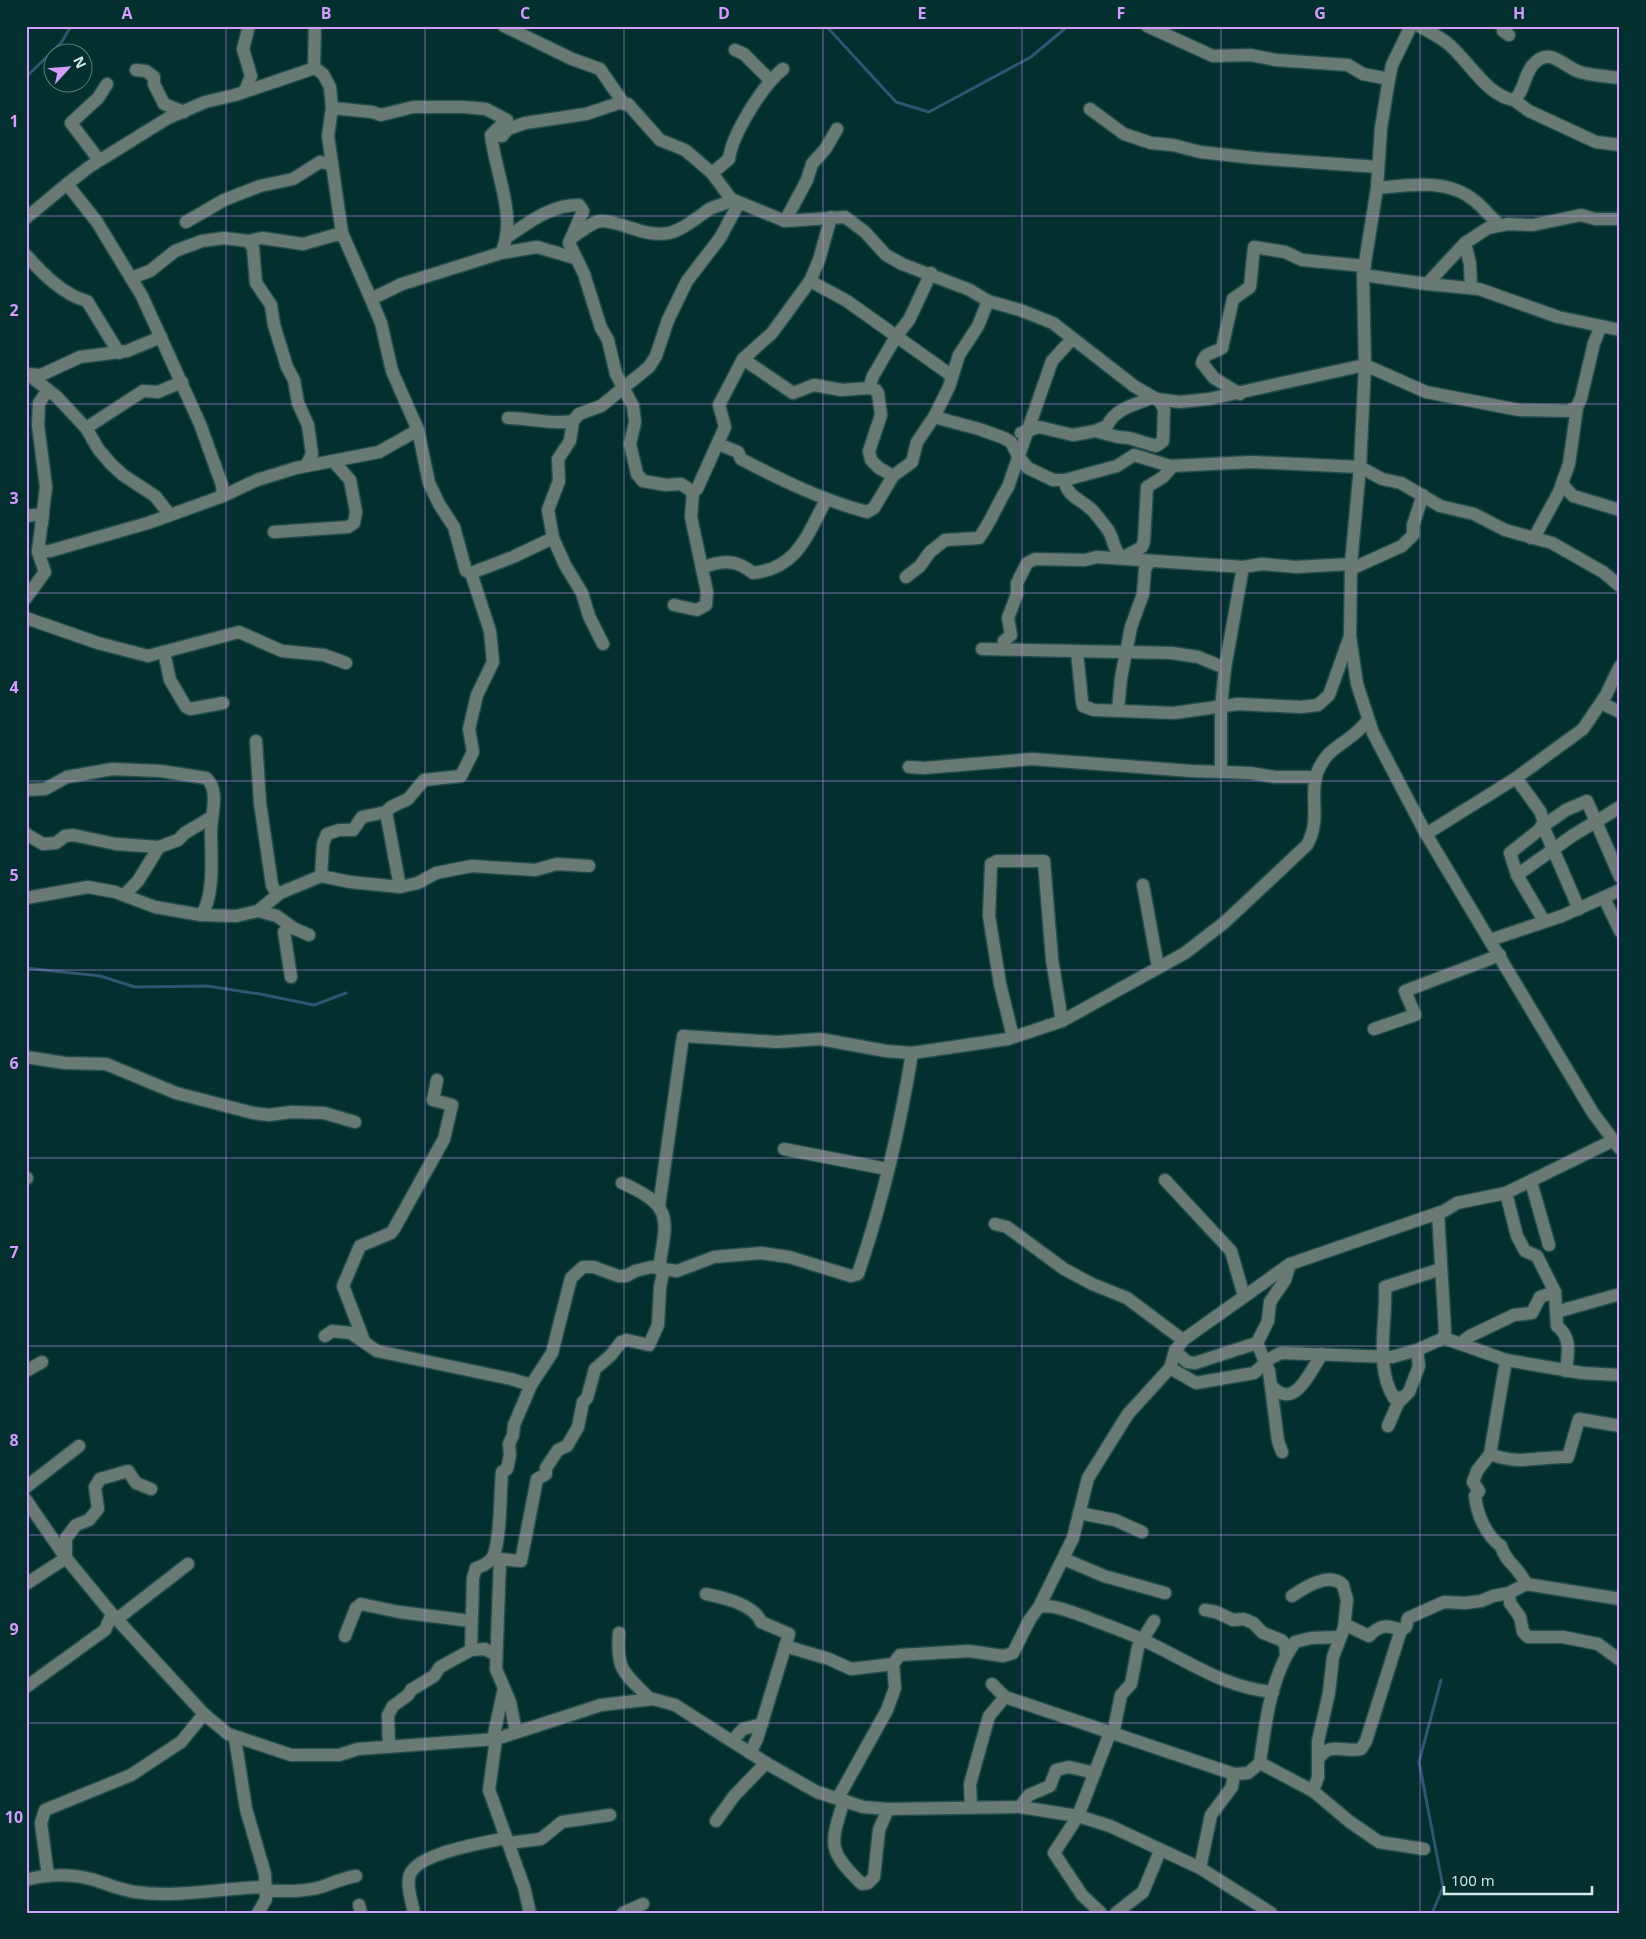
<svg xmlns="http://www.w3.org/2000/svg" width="1646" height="1939" viewBox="0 0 1646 1939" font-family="'Open Sans',sans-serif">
  <rect width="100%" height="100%" fill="#042f2f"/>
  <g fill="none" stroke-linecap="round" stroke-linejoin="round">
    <g stroke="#2f5571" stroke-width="3">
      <path d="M 826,26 L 896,102 L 929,112 L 1031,57 L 1068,26"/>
      <path d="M 26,77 L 61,43 L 71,26"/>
      <path d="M 26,968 L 100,976 L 135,987 L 207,986 L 260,994 L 314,1005 L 346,993"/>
      <path d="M 1434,1913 L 1433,1911 L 1443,1887 L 1419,1762 L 1441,1680"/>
    </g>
    <defs>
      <g id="minor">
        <path d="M 504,26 L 572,59 L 600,69 L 624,104"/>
        <path d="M 1147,26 L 1213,56 L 1250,55 L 1276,60 L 1348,65 L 1363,74 L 1389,79"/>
        <path d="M 1411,26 L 1392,65 L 1389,79 L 1381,128 L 1377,188 L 1363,275 L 1365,365 L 1360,467 L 1351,564 L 1350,636 L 1357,684 L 1373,733 L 1426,834 L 1593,1113 L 1620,1149"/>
        <path d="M 1419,26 C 1428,31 1438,36 1446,42 C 1467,58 1486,96 1514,100 C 1524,92 1524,76 1532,66 C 1550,44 1564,68 1580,72 C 1593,76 1607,76 1620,78"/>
        <path d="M 1503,26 L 1503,31 L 1509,35"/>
        <path d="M 735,50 L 744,54 L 770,80"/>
        <path d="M 314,68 L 315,26"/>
        <path d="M 136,70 L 146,71 L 154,77 L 154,84 L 164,104 L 184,112"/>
        <path d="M 245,91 L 251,76 L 243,49 L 249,26"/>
        <path d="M 1514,100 L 1529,111 L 1596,142 L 1620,145"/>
        <path d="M 332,108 L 372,112 L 381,115 L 413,107 L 464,107 L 486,109 L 507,120 L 494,132"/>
        <path d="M 1090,109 L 1124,134 L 1151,143 L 1173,145 L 1200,152 L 1254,158 L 1378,167"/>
        <path d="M 99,160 L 71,123 L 98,98 L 107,84"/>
        <path d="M 712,173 L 729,159 C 732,134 763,85 783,69"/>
        <path d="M 67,184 L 89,167 L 168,118 L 205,102 L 235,95 L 315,68 L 323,74 L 330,87 L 332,108 L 328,136 L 342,233"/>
        <path d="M 1377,188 C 1410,185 1448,178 1475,201 C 1484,208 1491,218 1500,225"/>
        <path d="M 26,218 L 67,184 L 97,222 L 142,296 L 200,424 L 222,485 L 223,496"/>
        <path d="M 785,221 L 807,180 L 812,164 L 826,148 L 837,129"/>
        <path d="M 186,222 L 224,200 L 260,186 L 293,179 L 320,162 L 332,164"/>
        <path d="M 507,237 C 530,222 550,205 579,205 L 583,211 L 569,243 L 584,274 L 601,328 L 608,340 L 616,374 L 633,406 L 635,422 L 630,444 L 637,474 L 643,481 L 666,485 L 681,484 L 693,492"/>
        <path d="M 571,238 C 580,233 591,222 601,221 C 612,221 621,225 631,228 C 668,241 678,232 708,210 C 715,205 725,206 731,199"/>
        <path d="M 248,241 L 253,248 L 256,283 L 271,305 L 274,325 L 287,367 L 294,380 L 298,403 L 308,425 L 312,454 L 306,466"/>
        <path d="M 1465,243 L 1470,264 L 1471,288"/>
        <path d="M 501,253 C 518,218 495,172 491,135 L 502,136 L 508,129 L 525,123 L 586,114 L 619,103 L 628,104 L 660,140 L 685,150 L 712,173 L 731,199 L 785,221 L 845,217 L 865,232 L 886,255 L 902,264 L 970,290 L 988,301 L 1020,310 L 1053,323 L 1134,386 L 1156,399 L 1180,402 L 1209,399 L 1365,365 L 1426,392 L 1519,410 L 1568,411 L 1577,407 L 1581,398 L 1594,343 L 1601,326"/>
        <path d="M 26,255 C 42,273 63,295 87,301 L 119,353"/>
        <path d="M 1363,275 L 1427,284 L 1479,289 L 1558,317 L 1620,330"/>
        <path d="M 131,278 L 150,271 L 175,251 L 202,241 L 224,238 L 248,241 L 262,238 L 303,244 L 342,233 L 371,299 L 402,284 L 501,253 L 537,247 L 575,258"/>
        <path d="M 810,281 L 847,301 L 952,376"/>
        <path d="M 1427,284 L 1465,243 L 1488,228 L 1508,224 L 1533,225 L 1581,215 L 1595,219 L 1620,219"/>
        <path d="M 743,359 L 793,393 L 814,385 L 842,390 L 869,388 L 873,376 L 897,335 L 909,320 L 931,273"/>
        <path d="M 26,374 L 41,375 L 80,357 L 127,351 L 161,337"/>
        <path d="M 29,375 L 57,397 L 86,428 L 99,450 L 111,464 L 123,475 L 155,496 L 170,515"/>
        <path d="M 869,388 L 876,390 L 878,393 L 881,415 L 869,451 L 871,460 L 879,468 L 893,476"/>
        <path d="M 1240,394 L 1214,378 L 1202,363 C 1205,351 1214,354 1222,348 L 1233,299 L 1250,287 L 1254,247 L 1285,252 L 1302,260 L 1365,266"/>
        <path d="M 934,417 L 979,429 L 1004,438 L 1011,442 L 1018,456 L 1028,468 L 1053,480 L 1065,480 L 1117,466 L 1134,455 L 1170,466 L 1252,462 L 1360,467 L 1382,479 L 1401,483 L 1440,506 L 1474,514 L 1505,530 L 1552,543 L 1603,572 L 1620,586"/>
        <path d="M 508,418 C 530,418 552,425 573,421"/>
        <path d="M 86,428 L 143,391 L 158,392 L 182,382"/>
        <path d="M 1095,431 L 1118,437 L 1129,438 L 1156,446 L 1163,441 L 1164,409 L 1158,399"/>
        <path d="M 1021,433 L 1039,427 L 1073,435 L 1095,431 L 1107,426 C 1116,407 1136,405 1153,397"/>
        <path d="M 718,444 L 738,452 L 741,459 C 781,480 822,500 867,512 L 874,508 L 893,476 L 912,462 L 917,442 L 934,417 L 949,387 L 959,355 L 978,326 L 988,301"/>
        <path d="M 1065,480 C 1065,496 1084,501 1093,511 C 1098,517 1104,524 1108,530 C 1114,539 1113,550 1122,558 L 1142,547 L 1144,541 L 1147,487 L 1163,477 L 1173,466"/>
        <path d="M 1562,484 L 1573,496 L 1620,510"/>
        <path d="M 26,516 L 43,514 L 42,523"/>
        <path d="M 274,532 L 348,527 L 354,523 L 356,512 L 350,480 L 333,461"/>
        <path d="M 1531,538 L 1535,536 L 1559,492 L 1569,464 L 1577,407"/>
        <path d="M 38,552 L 50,551 L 148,523 L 223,496 L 257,480 L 296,468 L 379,452 L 418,430"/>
        <path d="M 38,552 L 46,487 L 38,425 L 39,403 L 48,390"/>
        <path d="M 702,568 C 721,560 736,559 753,573 C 798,568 807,535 826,500"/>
        <path d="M 1351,569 L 1402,546 L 1413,535 L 1413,525 L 1423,495"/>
        <path d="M 471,573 L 513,557 L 553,538"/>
        <path d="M 906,577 L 920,566 L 930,552 L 945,540 L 979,538 C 991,522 997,504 1008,487 L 1052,361 L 1072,339"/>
        <path d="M 26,598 L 45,572 L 38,552 L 39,545"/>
        <path d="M 674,605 L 697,610 L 706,605 L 707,592 L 691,517 L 693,492 L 697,489 L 725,427 L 719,405 L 743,359 L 772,333 L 810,281 L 819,260 L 831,217"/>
        <path d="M 26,618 L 98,643 L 148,656 L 239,632 L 282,651 L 324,655 L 346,663"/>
        <path d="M 603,644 L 589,616 L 582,593 L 565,565 L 553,538 L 548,510 L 559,481 L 558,459 L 570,441 L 573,421 L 579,414 L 601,406 L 649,367 L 656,356 L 668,320 L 687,281 L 720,238 L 739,203"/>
        <path d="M 982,649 L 1172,653 L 1198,657 L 1225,668"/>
        <path d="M 1003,649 L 1004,641 L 1011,635 L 1008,618 L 1017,594 L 1017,583 L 1027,563 L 1035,559 L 1085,560 L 1097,557 L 1243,567 L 1262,564 L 1296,567 L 1351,564"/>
        <path d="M 164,652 L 170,680 L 186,707 L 190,709 L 223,703"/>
        <path d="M 1077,652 L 1082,701 L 1083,706 L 1094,710 L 1174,713 L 1238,704 L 1301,707 L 1318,705 L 1329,695 L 1349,639"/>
        <path d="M 1601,703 L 1620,712"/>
        <path d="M 1118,709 L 1121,678 L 1131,627 L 1143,594 L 1145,569 L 1150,561"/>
        <path d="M 256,741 L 260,803 L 272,885 L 275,891 L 280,893"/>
        <path d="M 909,767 L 924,768 L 1032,759 L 1192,771 L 1250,773 L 1275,777 L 1316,777"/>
        <path d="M 1221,772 L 1221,707 L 1225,668 L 1243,567"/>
        <path d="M 1516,778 L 1540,811 L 1544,822 L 1539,830 L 1510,853 L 1517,875 L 1544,921"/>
        <path d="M 26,790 L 45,789 L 67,777 L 112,769 L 161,771 L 206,778 C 221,790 210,818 211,834 C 211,856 215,897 201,915"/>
        <path d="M 386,812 L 400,887"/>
        <path d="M 26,834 L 43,844 L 56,843 L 65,836 L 73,835 L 116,844 L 159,847"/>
        <path d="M 1426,834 L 1516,778 L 1583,729 L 1606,695 L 1620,666"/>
        <path d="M 1517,875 L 1572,836 L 1620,807"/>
        <path d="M 321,876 L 323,844 L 327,834 L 339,830 L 353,830 L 362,817 L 386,812 L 391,807 L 408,799 L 424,780 L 461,776 L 473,752 L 469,729 L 477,695 L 493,662 L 490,631 L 471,573 L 466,571 L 454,527 L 439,504 L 429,483 L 418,430 L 392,371 L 381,323 L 371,299"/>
        <path d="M 1143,885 L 1158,967"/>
        <path d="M 124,895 L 138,881 L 159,847 L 178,840 L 185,833 L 212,817"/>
        <path d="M 26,898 L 88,887 L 115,892 L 155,907 L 201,915 L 236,916 L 258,911 L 277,916 L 293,928 L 309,935"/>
        <path d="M 1604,898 L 1620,931"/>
        <path d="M 1579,909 L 1543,826 L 1566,810 L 1587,801 L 1620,877"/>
        <path d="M 258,911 L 280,893 L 321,876 L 350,882 L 400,887 L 418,883 L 436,873 L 472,866 L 535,870 L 557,864 L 589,866"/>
        <path d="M 1490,940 L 1562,916 L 1620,890"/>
        <path d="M 291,977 L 284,932 L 287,928 L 293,928"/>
        <path d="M 1374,1029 L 1415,1015 L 1405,991 L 1500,955"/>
        <path d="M 1013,1037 L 1000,984 L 989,916 L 991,864 L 997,861 L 1044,861 L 1052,959 L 1062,1021"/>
        <path d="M 26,1057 L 65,1063 L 106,1064 L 176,1093 L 253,1113 L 269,1115 L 291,1112 L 324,1113 L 355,1122"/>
        <path d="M 784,1149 L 887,1169"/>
        <path d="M 26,1178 L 27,1178"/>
        <path d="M 1165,1180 L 1231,1251 L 1244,1296"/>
        <path d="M 1531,1182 L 1549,1245"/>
        <path d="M 622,1183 C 674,1206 667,1218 659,1268"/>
        <path d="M 1506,1193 L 1517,1236 L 1525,1251 L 1537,1256 L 1555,1292 L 1557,1326 C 1572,1338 1568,1353 1566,1371"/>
        <path d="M 659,1206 L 683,1036 L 777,1042 L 820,1039 L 886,1051 L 912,1053 L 1008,1039 L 1062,1021 L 1185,953 L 1225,922 L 1307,845 C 1321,820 1310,800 1316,776 C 1326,744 1351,744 1368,720"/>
        <path d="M 1438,1213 L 1445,1331 L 1444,1338"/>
        <path d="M 995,1224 L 1007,1227 L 1064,1269 L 1092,1284 L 1127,1298 L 1183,1340"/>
        <path d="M 1556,1312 L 1620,1294"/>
        <path d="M 325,1336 L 332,1331 L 351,1333 L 377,1351 L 511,1379 L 531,1385 L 552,1353 L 571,1278 L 583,1267 L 594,1267 L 618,1276 L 626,1276 L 635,1271 L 651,1267 L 677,1271 L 714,1257 L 761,1253 L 789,1257 L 851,1276 L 858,1274 C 882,1203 900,1128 912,1053"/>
        <path d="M 364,1341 L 343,1286 L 360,1246 L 391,1233 L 394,1229 L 444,1139 L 452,1105 L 433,1100 L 437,1080"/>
        <path d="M 1257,1343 L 1269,1371 L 1278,1441 L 1282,1452"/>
        <path d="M 1460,1344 L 1470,1336 L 1514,1315 L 1532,1313 L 1540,1297 L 1555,1292"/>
        <path d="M 1175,1351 L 1187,1362 L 1195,1363 L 1257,1343 L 1268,1321 L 1270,1302 L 1285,1280 L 1290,1264"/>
        <path d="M 1506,1360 L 1490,1454 L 1477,1471 L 1473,1482 L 1479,1491 L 1475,1496 C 1477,1514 1486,1536 1501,1546 C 1505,1562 1519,1567 1526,1584"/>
        <path d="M 1170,1368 L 1196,1383 L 1254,1373 L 1271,1358 L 1281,1353 L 1392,1357 L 1417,1350 L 1444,1338 L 1506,1360 L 1582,1373 L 1620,1375"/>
        <path d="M 26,1371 L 42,1362"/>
        <path d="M 1271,1385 C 1294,1413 1311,1370 1322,1354"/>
        <path d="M 1404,1397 L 1394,1398 C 1374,1366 1387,1322 1385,1287 L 1441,1269"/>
        <path d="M 1388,1426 L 1398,1403 L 1409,1392 L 1419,1366 L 1417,1350"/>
        <path d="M 1490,1454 C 1521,1466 1537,1456 1568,1457 L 1579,1419 L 1620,1426"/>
        <path d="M 26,1487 L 79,1446"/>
        <path d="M 26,1500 L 66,1558 L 112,1614 L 204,1714 L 228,1734 L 291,1755 L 339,1755 L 358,1749 L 496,1739 L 601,1705 L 653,1699 L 675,1705 L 766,1763 L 817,1792 L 863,1807 L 888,1809 L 1020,1807 L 1078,1816 L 1110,1826 L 1200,1868 L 1271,1913"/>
        <path d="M 1079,1513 L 1115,1520 L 1142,1532"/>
        <path d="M 1064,1559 L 1104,1576 L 1165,1593"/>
        <path d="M 26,1584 L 66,1558 L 66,1538 L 76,1525 L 89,1520 L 98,1509 L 95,1487 L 100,1479 L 128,1471 L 136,1483 L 151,1489"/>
        <path d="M 1509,1593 L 1510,1603 L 1520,1617 L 1523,1632 L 1528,1637 L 1563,1637 L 1598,1644 L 1620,1660"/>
        <path d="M 706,1594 C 724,1598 754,1604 761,1622 L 789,1634 L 757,1739 L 750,1753"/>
        <path d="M 1292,1596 C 1304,1588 1329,1571 1343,1585 L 1347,1600 L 1344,1628 L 1333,1657 L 1329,1693 L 1318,1741 L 1318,1777 L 1313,1791"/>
        <path d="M 1039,1607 L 1073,1538 L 1088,1478 L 1128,1414 L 1170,1368 L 1175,1351 L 1183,1340 L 1290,1264 L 1444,1211 L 1457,1203 L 1506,1193 L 1612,1141"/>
        <path d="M 1205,1610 L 1216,1612 L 1233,1620 L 1244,1619 L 1253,1623 L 1263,1633 L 1281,1640 L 1285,1644 L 1286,1654"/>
        <path d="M 117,1619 L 188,1564"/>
        <path d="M 1344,1628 L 1348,1626 L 1369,1636 C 1380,1624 1387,1625 1401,1630 L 1406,1627 L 1408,1618 L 1444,1602 L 1465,1603 L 1481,1601 L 1493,1596 L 1509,1593 L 1526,1584 L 1620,1599"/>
        <path d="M 619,1633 C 616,1672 625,1673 650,1699"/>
        <path d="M 345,1636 L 356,1608 L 361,1604 L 399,1612 L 471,1621"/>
        <path d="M 1340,1637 L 1311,1638 L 1295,1642 C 1271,1675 1265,1724 1260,1763 L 1313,1791 L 1350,1822 L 1379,1842 L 1424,1849"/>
        <path d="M 785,1646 L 829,1659 L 851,1669 L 893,1664"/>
        <path d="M 471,1650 L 473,1578 L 476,1568 C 482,1566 488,1564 492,1558 C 501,1545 500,1492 502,1472 L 507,1469 L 510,1455 L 509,1444 L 513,1435 L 514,1425 L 531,1385"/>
        <path d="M 992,1684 L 1005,1697 L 1234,1774 L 1248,1773 L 1260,1763"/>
        <path d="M 26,1687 L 105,1630 L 112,1614"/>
        <path d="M 516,1732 L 510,1702 L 496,1669 L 500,1559 L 521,1561 L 537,1479 L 546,1474 L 546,1468 L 558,1450 L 567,1446 L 578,1427 L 583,1402 L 587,1398 L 595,1369 L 611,1355 L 621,1342 L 627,1340 L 649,1345 L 658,1325 L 660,1287 L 664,1269"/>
        <path d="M 1113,1734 L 1121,1695 L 1131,1684 L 1138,1647 L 1154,1621"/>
        <path d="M 235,1738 L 246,1809 L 265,1874 L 266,1899 L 258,1913"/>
        <path d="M 493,1739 L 504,1688"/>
        <path d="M 496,1739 L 489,1790 L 524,1887 L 530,1913"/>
        <path d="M 732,1741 L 743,1729 L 762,1724"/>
        <path d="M 389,1747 L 388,1715 L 393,1706 L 408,1695 L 411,1690 L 434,1676 L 440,1667 L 471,1650 L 485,1649 L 496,1655"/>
        <path d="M 1319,1758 C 1330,1741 1345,1753 1361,1749 L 1366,1741 L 1401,1630"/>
        <path d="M 838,1798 L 887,1710 L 895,1688 L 893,1664 L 900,1655 L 969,1651 L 1003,1656 L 1013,1653 L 1030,1619 L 1039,1607 C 1054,1604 1071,1612 1086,1617 C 1105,1625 1125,1631 1143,1640 C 1187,1660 1224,1688 1273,1692"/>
        <path d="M 844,1800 C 830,1845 827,1850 862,1884 L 868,1883 L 874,1877 L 879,1830 L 888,1809"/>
        <path d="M 971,1807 L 970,1784 L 989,1716 L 1005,1697"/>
        <path d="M 1020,1807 L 1029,1795 L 1050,1786 L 1056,1770 L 1069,1767 L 1095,1773"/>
        <path d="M 716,1821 L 734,1796 L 766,1763"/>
        <path d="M 508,1843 L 541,1839 L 562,1822 L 610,1815"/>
        <path d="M 1200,1868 L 1211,1815 L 1232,1787 L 1234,1774"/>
        <path d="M 48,1876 L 41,1823 L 45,1810 L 131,1775 L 181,1742 L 204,1714"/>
        <path d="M 26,1880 C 46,1874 71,1874 91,1879 C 105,1883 120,1890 135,1892 C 178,1898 222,1888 265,1887"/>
        <path d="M 265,1891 C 284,1891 303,1892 321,1887 C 333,1883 343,1878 356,1876"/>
        <path d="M 359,1905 L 361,1913"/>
        <path d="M 414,1913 C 412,1902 407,1889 409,1878 C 412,1853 485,1843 506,1838"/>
        <path d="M 623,1913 L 643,1904"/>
        <path d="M 1101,1913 L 1082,1895 L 1054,1853 L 1078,1816 L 1110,1733"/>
        <path d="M 1116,1913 L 1143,1892 L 1160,1851"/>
      </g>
    </defs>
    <use href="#minor" stroke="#254d4d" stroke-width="15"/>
    <use href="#minor" stroke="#697974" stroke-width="12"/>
  </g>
  <path fill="none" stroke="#d29dfd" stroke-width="1" stroke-opacity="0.55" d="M 226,26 L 226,1913M 425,26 L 425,1913M 624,26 L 624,1913M 823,26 L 823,1913M 1022,26 L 1022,1913M 1221,26 L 1221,1913M 1420,26 L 1420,1913M 26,216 L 1620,216M 26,404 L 1620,404M 26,593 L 1620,593M 26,781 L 1620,781M 26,970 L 1620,970M 26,1158 L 1620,1158M 26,1346 L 1620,1346M 26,1535 L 1620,1535M 26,1723 L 1620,1723"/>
  <rect width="1646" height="1939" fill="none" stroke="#042f2f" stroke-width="55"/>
  <g transform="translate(68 68) rotate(64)"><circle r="24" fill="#042f2f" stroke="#587a7a"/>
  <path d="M0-4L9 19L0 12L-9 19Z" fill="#d29dfd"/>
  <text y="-8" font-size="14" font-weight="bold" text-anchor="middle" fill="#d5eaea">N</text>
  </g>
  <path d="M1444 1886v8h148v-8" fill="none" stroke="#d5eaea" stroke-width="2.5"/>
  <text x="1451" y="1886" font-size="15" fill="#d5eaea" stroke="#042f2f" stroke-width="4" paint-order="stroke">100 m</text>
  <rect x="28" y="28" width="1590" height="1884" fill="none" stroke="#d29dfd" stroke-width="2"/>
  <g font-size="16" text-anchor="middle" font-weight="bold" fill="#d29dfd">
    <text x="127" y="19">A</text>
    <text x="326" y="19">B</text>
    <text x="525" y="19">C</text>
    <text x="724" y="19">D</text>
    <text x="922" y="19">E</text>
    <text x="1121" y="19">F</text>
    <text x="1320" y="19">G</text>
    <text x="1519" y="19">H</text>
    <text x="14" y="127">1</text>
    <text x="14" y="316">2</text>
    <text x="14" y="504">3</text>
    <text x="14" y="693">4</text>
    <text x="14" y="881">5</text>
    <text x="14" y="1069">6</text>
    <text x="14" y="1258">7</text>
    <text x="14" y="1446">8</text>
    <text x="14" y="1635">9</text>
    <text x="14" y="1823">10</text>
  </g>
</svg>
